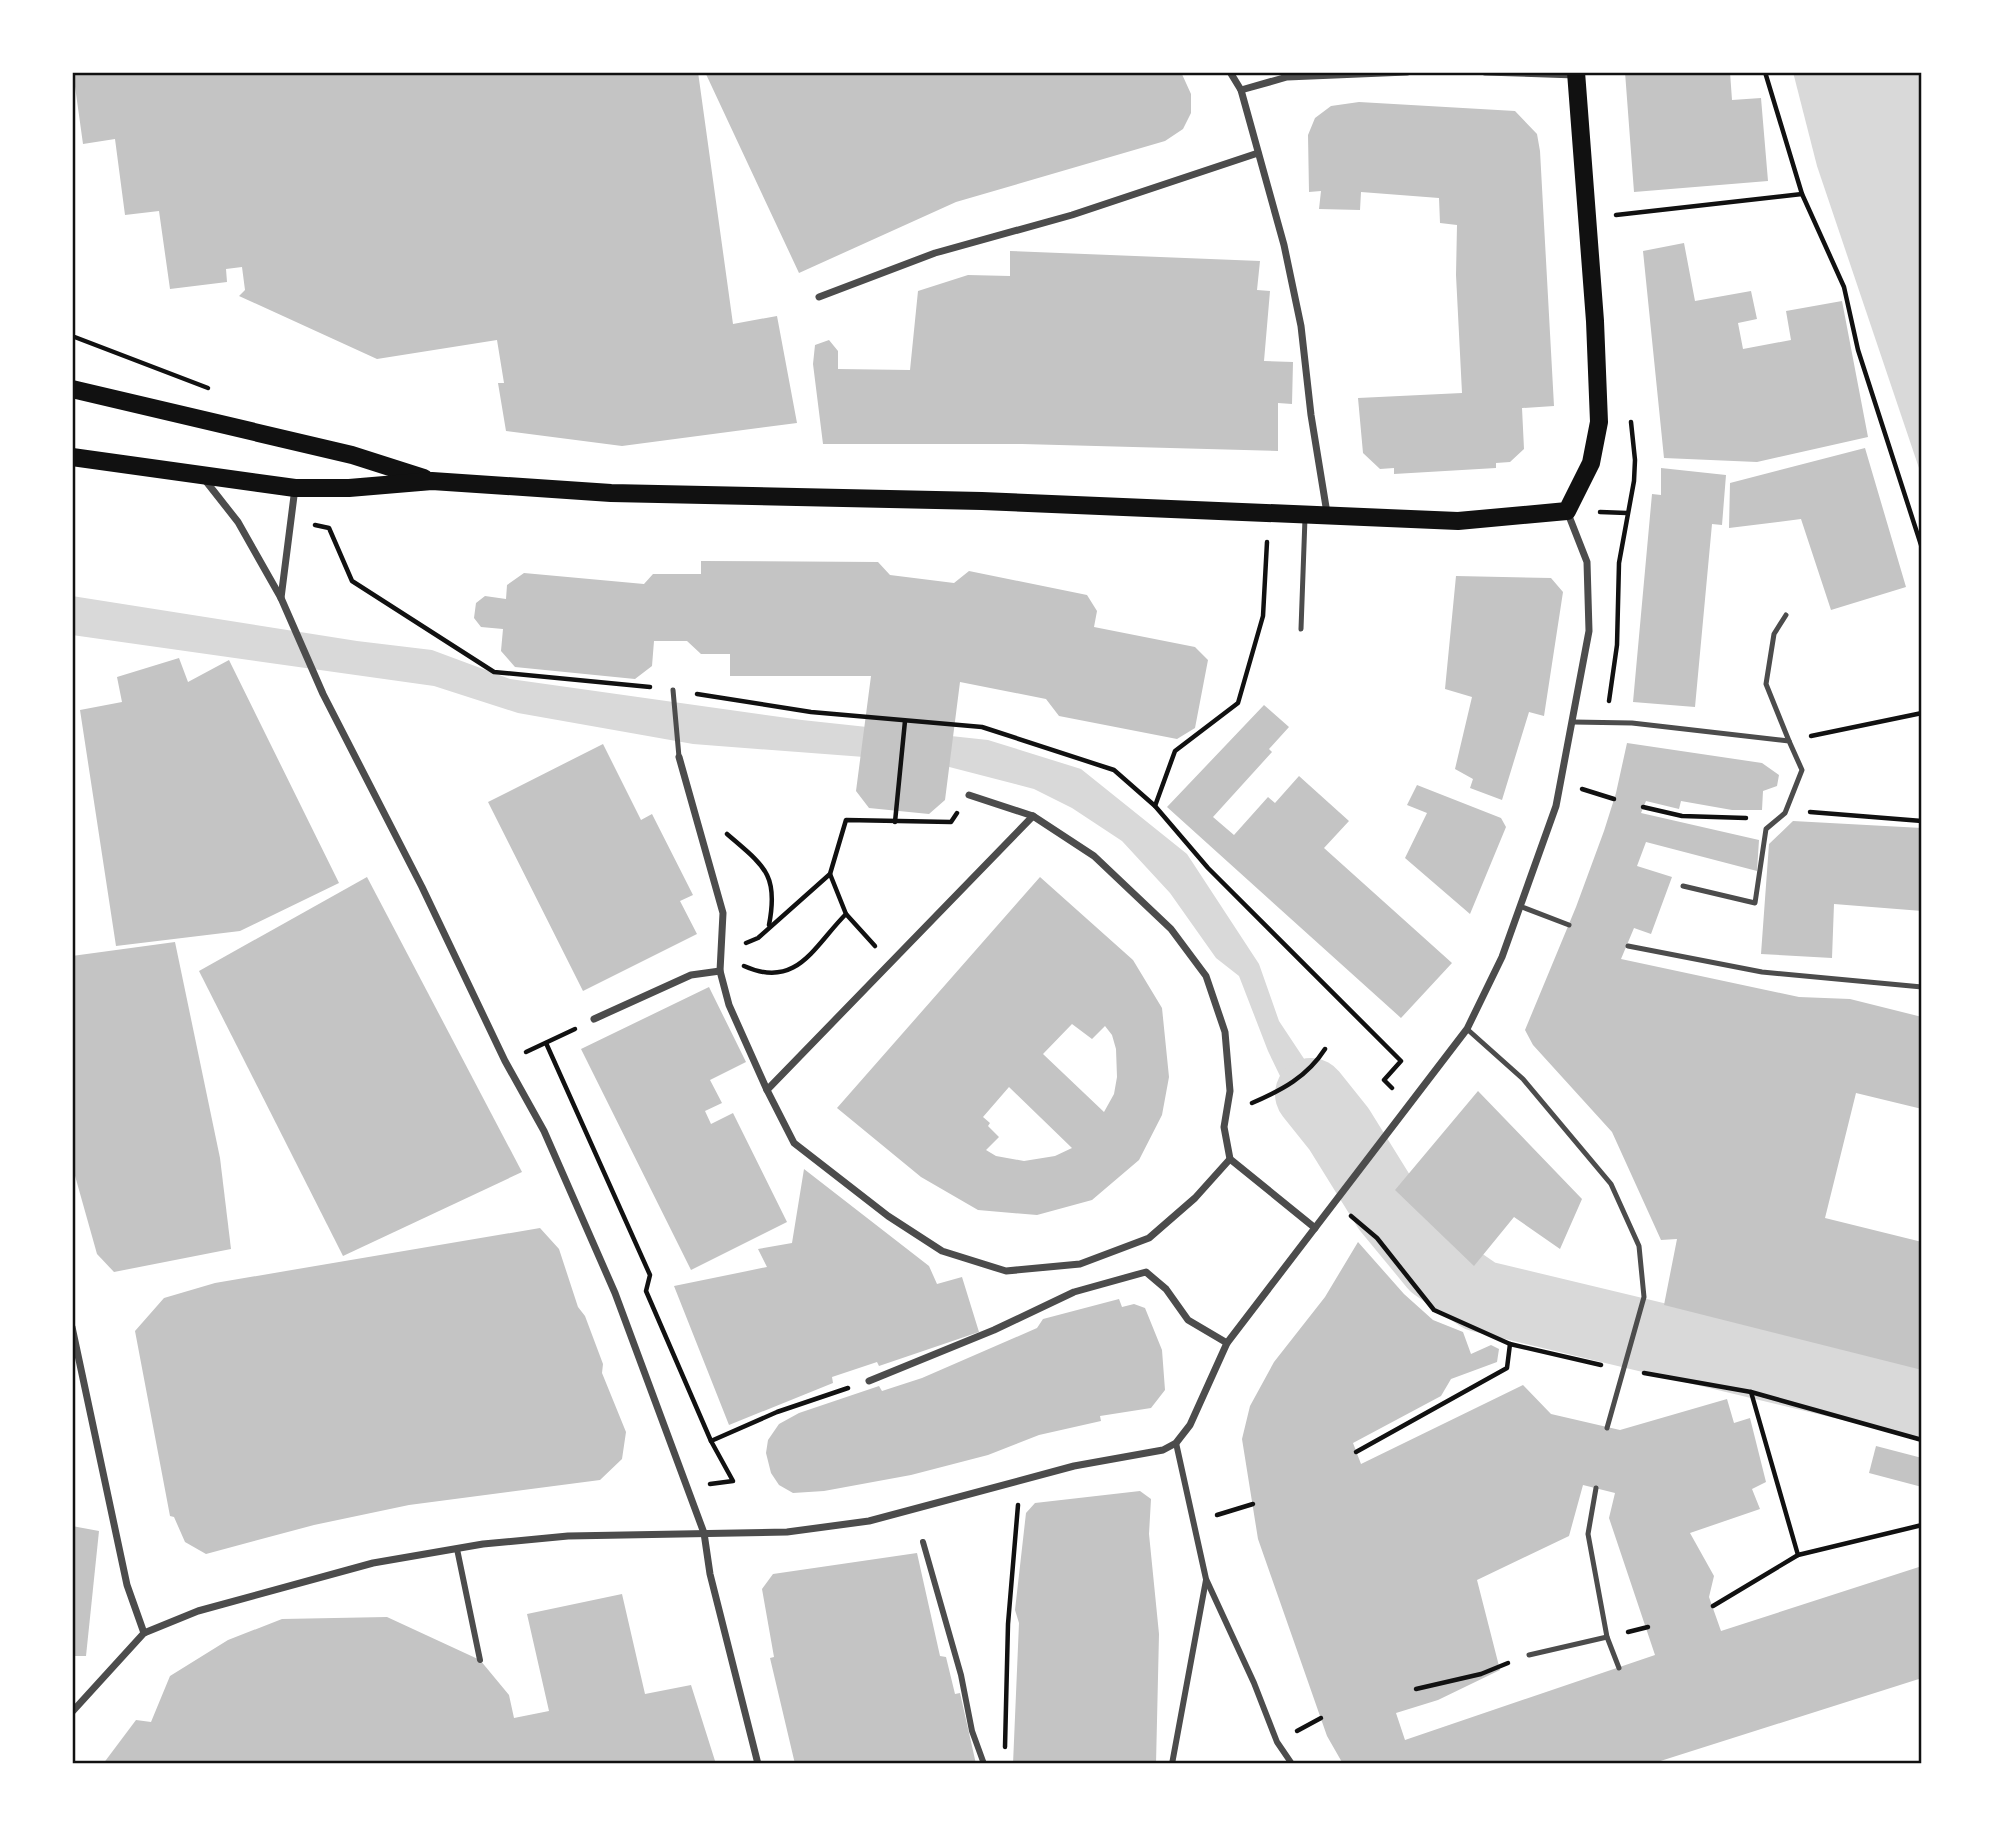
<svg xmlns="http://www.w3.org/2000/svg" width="1994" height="1836" viewBox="0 0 1994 1836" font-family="'Nunito Sans',sans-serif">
  <rect width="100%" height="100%" fill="#fff"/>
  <g fill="#d9d9d9">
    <path d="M 1793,72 L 1922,72 L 1922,477 L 1817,166 Z"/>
    <path d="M 72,596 L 357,641 L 432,650 L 510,679 L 802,720 L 988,740 L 1081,769 L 1187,854 L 1259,964 L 1279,1021 L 1332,1101 L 1311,1131 L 1293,1103 L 1268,1051 L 1239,976 L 1216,958 L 1170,893 L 1122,841 L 1072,808 L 1034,789 L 930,762 L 693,744 L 518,713 L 434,686 L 72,635 Z"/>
    <path d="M 1393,1194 L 1475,1270 L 1611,1297 L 1598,1348 L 1461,1311 L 1427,1292 L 1369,1224 Z"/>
    <path d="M 1664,1305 L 1922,1373 L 1922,1427 L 1649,1358 Z"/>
  </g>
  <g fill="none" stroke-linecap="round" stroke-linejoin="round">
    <path stroke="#d9d9d9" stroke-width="72" d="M 1311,1094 L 1339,1129 L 1388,1208 L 1435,1265 L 1480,1296 L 1922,1402"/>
  </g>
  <g fill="#c4c4c4" fill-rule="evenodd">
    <path d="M 73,72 L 698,72 L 733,324 L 777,316 L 797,423 L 622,446 L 506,431 L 498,383 L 504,383 L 497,340 L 377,359 L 239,296 L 245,290 L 242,267 L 226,269 L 227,282 L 170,289 L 159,211 L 125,215 L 115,139 L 83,144 Z"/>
    <path d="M 705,72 L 1181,72 L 1191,94 L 1191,113 L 1183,129 L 1165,141 L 956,202 L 799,273 Z"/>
    <path d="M 1625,72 L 1730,72 L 1732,100 L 1761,98 L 1768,181 L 1634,192 Z"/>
    <path d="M 1359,102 L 1515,111 L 1537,134 L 1540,151 L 1554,406 L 1522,408 L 1524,449 L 1510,462 L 1496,463 L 1496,468 L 1394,474 L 1394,468 L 1380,469 L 1363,453 L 1358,398 L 1462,393 L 1456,275 L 1457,225 L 1440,223 L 1439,198 L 1361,192 L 1360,210 L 1319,209 L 1321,191 L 1309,192 L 1308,135 L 1315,118 L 1331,106 Z"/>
    <path d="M 1684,243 L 1695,301 L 1751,291 L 1757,319 L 1738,323 L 1743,349 L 1791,340 L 1786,311 L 1842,301 L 1868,437 L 1757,462 L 1664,458 L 1643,251 Z"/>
    <path d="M 1010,251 L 1260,261 L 1257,290 L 1270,291 L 1264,361 L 1293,362 L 1292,404 L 1278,403 L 1278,451 L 1022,444 L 823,444 L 813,364 L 815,345 L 829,340 L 838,351 L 838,369 L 910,370 L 918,291 L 968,275 L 1010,276 Z"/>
    <path d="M 1865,448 L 1906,587 L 1831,610 L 1801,519 L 1729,528 L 1730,483 Z"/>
    <path d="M 1661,468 L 1726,475 L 1722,525 L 1712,524 L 1695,707 L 1633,702 L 1652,494 L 1661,495 Z"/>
    <path d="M 701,561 L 878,562 L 890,575 L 954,583 L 969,571 L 1087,595 L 1097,611 L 1094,627 L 1195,647 L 1208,660 L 1195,728 L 1177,739 L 1059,716 L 1046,699 L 960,682 L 945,800 L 929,814 L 869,808 L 856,791 L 871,676 L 730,676 L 730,654 L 701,654 L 687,641 L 654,641 L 652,666 L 635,679 L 515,667 L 501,651 L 503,629 L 481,627 L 474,618 L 476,603 L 485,596 L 506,599 L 507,585 L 524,573 L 644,584 L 653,574 L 701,574 Z"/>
    <path d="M 1456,576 L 1551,578 L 1563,592 L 1544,716 L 1529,712 L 1502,800 L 1470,788 L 1473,779 L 1455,769 L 1472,697 L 1445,689 Z"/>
    <path d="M 179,658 L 188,682 L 229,660 L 339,883 L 240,931 L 116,946 L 80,710 L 122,702 L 117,677 Z"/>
    <path d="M 1264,705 L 1289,727 L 1269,749 L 1272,752 L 1213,817 L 1234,835 L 1268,797 L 1275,803 L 1299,776 L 1349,821 L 1324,848 L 1452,963 L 1401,1018 L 1167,807 Z"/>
    <path d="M 1627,743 L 1762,763 L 1779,775 L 1777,786 L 1763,791 L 1762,810 L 1732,810 L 1681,801 L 1679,809 L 1646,801 L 1641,813 L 1759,840 L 1757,871 L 1646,842 L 1637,866 L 1672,877 L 1651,934 L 1634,928 L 1621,959 L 1799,997 L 1850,999 L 1922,1017 L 1922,1109 L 1856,1093 L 1825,1218 L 1922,1242 L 1922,1370 L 1664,1305 L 1677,1239 L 1661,1240 L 1612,1132 L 1533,1045 L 1525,1030 L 1576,907 L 1604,831 L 1616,793 Z"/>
    <path d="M 603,744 L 641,820 L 652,814 L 693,895 L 680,901 L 697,934 L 583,991 L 488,802 Z"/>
    <path d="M 1417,785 L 1501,818 L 1506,827 L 1470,914 L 1405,858 L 1427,813 L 1407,805 Z"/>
    <path d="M 1793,821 L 1922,828 L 1922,911 L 1834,904 L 1832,958 L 1761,954 L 1769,844 Z"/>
    <path d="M 367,877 L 522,1172 L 343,1256 L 199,971 Z"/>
    <path d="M 1040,877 L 1133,960 L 1162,1008 L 1169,1077 L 1162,1115 L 1139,1160 L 1092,1200 L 1037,1215 L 978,1210 L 921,1177 L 837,1108 ZM 1072,1024 L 1092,1039 L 1105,1026 L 1112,1035 L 1116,1049 L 1117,1077 L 1114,1094 L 1104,1112 L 1043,1054 ZM 1009,1087 L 1072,1148 L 1055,1156 L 1024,1161 L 996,1156 L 986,1150 L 999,1137 L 988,1126 L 990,1123 L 983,1117 Z"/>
    <path d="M 175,942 L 220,1158 L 231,1249 L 114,1272 L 97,1254 L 72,1165 L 72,956 Z"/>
    <path d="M 709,987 L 746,1062 L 710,1080 L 722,1103 L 705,1111 L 711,1124 L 733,1113 L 787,1222 L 691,1270 L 581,1049 Z"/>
    <path d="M 1478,1091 L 1582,1199 L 1560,1249 L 1514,1217 L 1474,1266 L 1395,1190 Z"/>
    <path d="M 804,1169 L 929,1266 L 937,1284 L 962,1277 L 979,1332 L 879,1366 L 877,1362 L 832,1377 L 833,1383 L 729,1425 L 674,1286 L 767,1267 L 758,1249 L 792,1243 Z"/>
    <path d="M 540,1228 L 559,1249 L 578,1307 L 585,1316 L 603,1364 L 602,1373 L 626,1432 L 622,1459 L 600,1480 L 409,1505 L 314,1525 L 206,1554 L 185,1542 L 174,1517 L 170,1516 L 135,1331 L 164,1298 L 215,1283 Z"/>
    <path d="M 1358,1242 L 1404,1294 L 1433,1320 L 1463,1332 L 1471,1354 L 1491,1345 L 1499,1349 L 1497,1362 L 1451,1379 L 1441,1396 L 1353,1443 L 1361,1464 L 1523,1385 L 1551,1414 L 1620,1430 L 1727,1399 L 1734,1423 L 1750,1418 L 1766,1482 L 1752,1489 L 1760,1509 L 1690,1533 L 1714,1576 L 1709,1597 L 1721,1631 L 1922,1566 L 1922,1678 L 1651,1764 L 1343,1764 L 1327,1736 L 1258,1539 L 1242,1439 L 1250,1406 L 1274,1362 L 1325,1297 ZM 1583,1485 L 1615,1493 L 1609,1518 L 1655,1655 L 1405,1740 L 1396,1713 L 1438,1700 L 1500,1670 L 1477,1580 L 1569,1536 Z"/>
    <path d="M 1119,1299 L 1122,1307 L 1134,1304 L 1145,1308 L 1162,1350 L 1165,1390 L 1151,1408 L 1100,1416 L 1101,1421 L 1039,1435 L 988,1455 L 911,1475 L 824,1491 L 793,1493 L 779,1485 L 771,1473 L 766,1453 L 768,1440 L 779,1424 L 799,1413 L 879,1386 L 882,1391 L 922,1378 L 1037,1328 L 1043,1319 Z"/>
    <path d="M 1876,1446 L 1922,1458 L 1922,1487 L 1869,1473 Z"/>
    <path d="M 1140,1491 L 1151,1499 L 1149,1534 L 1159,1634 L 1156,1764 L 1013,1764 L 1019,1623 L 1015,1610 L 1026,1513 L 1035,1503 Z"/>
    <path d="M 72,1526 L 99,1531 L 86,1656 L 72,1656 Z"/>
    <path d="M 917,1553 L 940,1656 L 946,1657 L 955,1694 L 960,1693 L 976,1764 L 795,1764 L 770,1658 L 774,1657 L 762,1589 L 773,1574 Z"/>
    <path d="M 622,1594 L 645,1694 L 691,1685 L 716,1764 L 103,1764 L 136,1720 L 151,1722 L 170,1676 L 228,1640 L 282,1619 L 387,1617 L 480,1660 L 509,1695 L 514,1718 L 549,1711 L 527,1614 Z"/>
  </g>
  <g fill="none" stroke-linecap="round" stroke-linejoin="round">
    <g stroke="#111" stroke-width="4.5">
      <path d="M 1765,72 L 1802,194 L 1844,287 L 1858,350 L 1922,548"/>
      <path d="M 1616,215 L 1802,194"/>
      <path d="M 72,336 L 208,388"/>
      <path d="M 1600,512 L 1627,513"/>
      <path d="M 315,525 L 329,528 L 352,581 L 494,672 L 650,687"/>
      <path d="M 697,694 L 811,712 L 982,727 L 1114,770 L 1155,806 L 1208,868 L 1401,1061 L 1384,1080 L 1392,1088"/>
      <path d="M 1609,701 L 1617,645 L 1619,563 L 1634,481 L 1635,460 L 1631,422"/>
      <path d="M 1811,736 L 1922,713"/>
      <path d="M 1582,789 L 1614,799"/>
      <path d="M 1155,806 L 1175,751 L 1238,703 L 1263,616 L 1267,542"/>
      <path d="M 1643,807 L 1682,816 L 1746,818"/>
      <path d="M 1810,812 L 1922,821"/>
      <path d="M 895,822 L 905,721"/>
      <path d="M 727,834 C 764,866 779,874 769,925"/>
      <path d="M 830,874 L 846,914 L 875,946"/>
      <path d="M 746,943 L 758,938 L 830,874 L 846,820 L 951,822 L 957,813"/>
      <path d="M 744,966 C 797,990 814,946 846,914"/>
      <path d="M 546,1043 L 650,1275 L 646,1291 L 711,1441"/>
      <path d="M 526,1052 L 575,1029"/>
      <path d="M 1252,1103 C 1282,1090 1307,1077 1325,1049"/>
      <path d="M 1351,1216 L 1377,1238 L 1434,1310 L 1510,1344 L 1601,1365"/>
      <path d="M 1644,1373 L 1751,1392 L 1922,1440"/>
      <path d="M 1751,1392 L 1798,1555"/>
      <path d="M 1356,1452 L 1507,1368 L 1510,1344"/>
      <path d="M 710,1484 L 733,1481 L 711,1441 L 777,1412 L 848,1388"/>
      <path d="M 1217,1515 L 1253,1504"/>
      <path d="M 1713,1606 L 1798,1555 L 1922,1525"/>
      <path d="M 1628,1632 L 1648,1627"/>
      <path d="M 1416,1689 L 1481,1674 L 1508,1663"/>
      <path d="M 1297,1731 L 1321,1718"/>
      <path d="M 1005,1747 L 1008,1624 L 1018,1505"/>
    </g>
    <g stroke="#4c4c4c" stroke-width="5">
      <path d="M 1786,615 L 1774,634 L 1766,684 L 1789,741"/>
      <path d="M 1301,629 L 1305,518"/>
      <path d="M 673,690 L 679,757"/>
      <path d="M 1573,722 L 1632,723 L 1789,741 L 1802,770 L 1785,813 L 1766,829 L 1755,903 L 1683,886"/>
      <path d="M 1522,907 L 1569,925"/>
      <path d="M 1628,946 L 1762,972 L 1922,987"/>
      <path d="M 1467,1029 L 1523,1079 L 1611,1184 L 1639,1246 L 1644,1297 L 1607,1428"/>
      <path d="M 1596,1488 L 1588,1534 L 1607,1637 L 1619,1668"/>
      <path d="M 1529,1655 L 1607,1637"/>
    </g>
    <g stroke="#4c4c4c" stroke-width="6">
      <path d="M 1176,1443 L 1206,1579 L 1254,1683 L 1277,1742 L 1292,1764"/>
      <path d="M 923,1542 L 961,1675 L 972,1731 L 984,1764"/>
      <path d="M 457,1549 L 480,1660"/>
      <path d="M 1172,1764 L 1206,1580"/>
    </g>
    <g stroke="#4c4c4c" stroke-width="7">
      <path d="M 1230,72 L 1241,90 L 1284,245 L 1301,326 L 1311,415 L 1327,513"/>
      <path d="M 1485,72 L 1576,75"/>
      <path d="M 1241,90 L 1287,77 L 1407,72"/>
      <path d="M 819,297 L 935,253 L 1072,215 L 1258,153"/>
      <path d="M 205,480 L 238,522 L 281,598 L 323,694 L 422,887 L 505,1061 L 544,1131 L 615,1293 L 704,1533 L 710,1574 L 758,1764"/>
      <path d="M 281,598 L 295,488"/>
      <path d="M 679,757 L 723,913 L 720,971 L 729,1005 L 767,1090 L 794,1143 L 888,1216 L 942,1251 L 1006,1271 L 1080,1264 L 1149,1238 L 1195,1198 L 1230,1159"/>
      <path d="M 969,795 L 1033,816 L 1094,856 L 1171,929 L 1206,976 L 1225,1032 L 1230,1091 L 1224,1127 L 1230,1159 L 1315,1228"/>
      <path d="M 594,1019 L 691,975 L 720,971"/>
      <path d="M 767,1090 L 1033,816"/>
      <path d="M 72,1327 L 127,1585 L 144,1633"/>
      <path d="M 869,1381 L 994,1330 L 1074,1292 L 1146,1272 L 1166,1289 L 1188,1320 L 1227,1343"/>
      <path d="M 72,1712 L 144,1633 L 198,1611 L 373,1563 L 483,1544 L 568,1536 L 787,1532 L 869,1521 L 1074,1466 L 1163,1450 L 1176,1443 L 1190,1425 L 1227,1343 L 1467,1029 L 1502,957 L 1556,806 L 1589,631 L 1587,562 L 1567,511"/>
    </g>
    <g stroke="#111" stroke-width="18">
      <path d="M 72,389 L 352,455 L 424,478"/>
      <path d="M 72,457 L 295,488 L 349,488 L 432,481 L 611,493 L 982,501 L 1458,521 L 1567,511 L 1591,463 L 1599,422 L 1595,321 L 1576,72"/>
    </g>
  </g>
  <rect width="1994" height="1836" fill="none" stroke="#ffffff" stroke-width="147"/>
  <rect x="74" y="74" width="1846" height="1688" fill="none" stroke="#111" stroke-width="2.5"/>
</svg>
